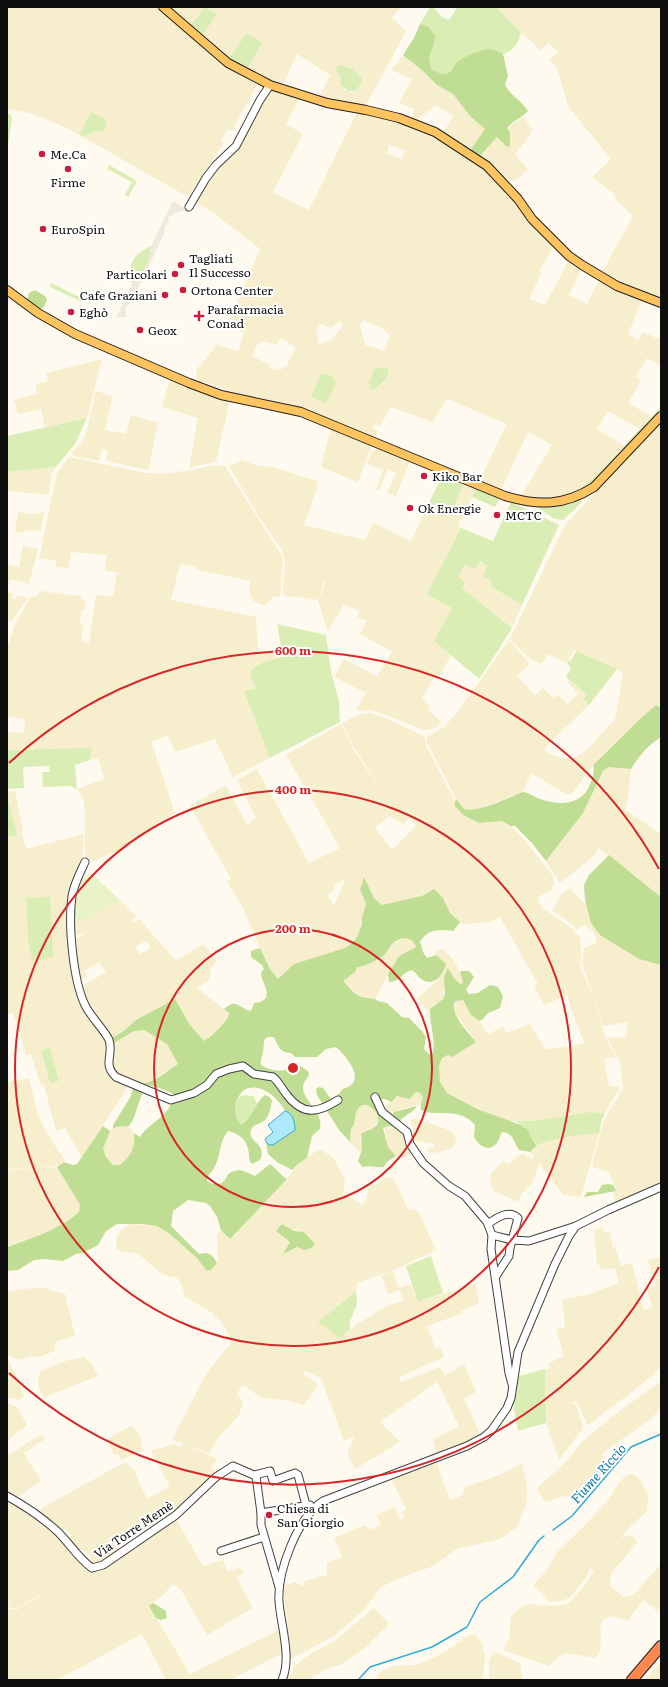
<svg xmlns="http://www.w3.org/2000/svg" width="668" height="1687" viewBox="0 0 668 1687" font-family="Literata,serif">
  <rect width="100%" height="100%" fill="#fffaef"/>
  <g fill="#f7eecd" fill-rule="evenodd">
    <path d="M 7,7 L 159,7 L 212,54 L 258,83 L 232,131 L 228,129 L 221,140 L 223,144 L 188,197 L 83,137 L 95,131 L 98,131 L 91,112 L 79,135 L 67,128 L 30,113 L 7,109 Z"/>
    <path d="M 167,7 L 205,7 L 189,27 Z"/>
    <path d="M 207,7 L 401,7 L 392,18 L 406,31 L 364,109 L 318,98 L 322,92 L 330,75 L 297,54 L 282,87 L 246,70 L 247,33 L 228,59 L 201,38 L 217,14 ZM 346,65 L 359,74 L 362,78 L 355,91 L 352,92 L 345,90 L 341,86 L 340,75 Z"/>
    <path d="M 496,7 L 661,7 L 661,300 L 601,274 L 633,216 L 616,200 L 615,195 L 592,177 L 611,159 L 568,106 L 557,68 L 549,60 L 558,52 L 549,43 L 540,50 Z"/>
    <path d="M 403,55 L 423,71 L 437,85 L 453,94 L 470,116 L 485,129 L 472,148 L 462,147 L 442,134 L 454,116 L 435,105 L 415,122 L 411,119 L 415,109 L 399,103 L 412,79 L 392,70 Z"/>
    <path d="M 271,90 L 300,98 L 286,124 L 303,134 L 273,192 L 309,210 L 357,112 L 402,122 L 422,130 L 446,143 L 485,169 L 514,199 L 554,245 L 539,272 L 541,274 L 529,299 L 545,305 L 568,262 L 581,270 L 569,295 L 587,304 L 599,280 L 615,289 L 642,300 L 628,334 L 638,340 L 643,332 L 661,340 L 661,366 L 647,358 L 636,377 L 641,381 L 628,403 L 651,416 L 640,429 L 608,411 L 597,429 L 625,446 L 592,481 L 576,491 L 564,496 L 538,499 L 521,496 L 552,445 L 528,432 L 501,490 L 479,481 L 507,424 L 447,399 L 432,422 L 391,407 L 380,426 L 375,424 L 373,428 L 378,431 L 373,439 L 287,403 L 243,395 L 197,380 L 196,370 L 217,345 L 237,351 L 239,349 L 244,333 L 228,324 L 260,249 L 215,214 L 195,201 L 215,170 L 232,153 L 263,99 ZM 389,145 L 405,150 L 402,159 L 387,154 ZM 363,320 L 382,328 L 390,336 L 384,351 L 377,348 L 365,345 L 360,326 ZM 339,322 L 342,323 L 342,327 L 332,339 L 321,344 L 317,342 L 318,337 L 316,333 L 318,327 L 321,324 L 331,328 ZM 281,338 L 294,346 L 295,349 L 287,365 L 280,370 L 268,368 L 270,365 L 252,356 L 257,345 L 264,341 L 276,345 ZM 379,367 L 387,367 L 389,371 L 385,382 L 378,387 L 373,371 Z"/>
    <path d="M 523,117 L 532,128 L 532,132 L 528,138 L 515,154 L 528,170 L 514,181 L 504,179 L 478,158 L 497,137 L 506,146 L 507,128 L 509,126 Z"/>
    <path d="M 102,359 L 87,418 L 45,427 L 41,409 L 18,414 L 14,400 L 37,394 L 35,385 L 48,381 L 46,373 Z"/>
    <path d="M 170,379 L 230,400 L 216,461 L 189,468 L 198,418 L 162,407 Z"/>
    <path d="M 96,391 L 113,396 L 105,430 L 126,434 L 131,415 L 158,423 L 148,470 L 106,461 L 108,451 L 102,449 L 99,461 L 74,456 L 71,453 L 83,442 L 85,437 Z"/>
    <path d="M 660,422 L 661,423 L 661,708 L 656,705 L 641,718 L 597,760 L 573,792 L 567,795 L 531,773 L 523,792 L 483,807 L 470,810 L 464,809 L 456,799 L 427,742 L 427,737 L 444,727 L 456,714 L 509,640 L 530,664 L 517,676 L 535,695 L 543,688 L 553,698 L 558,695 L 567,704 L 578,694 L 568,683 L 569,680 L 587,695 L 583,699 L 589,705 L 543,749 L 549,754 L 561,758 L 576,757 L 587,750 L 615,719 L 623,673 L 617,669 L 574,650 L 567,663 L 548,654 L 542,664 L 530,659 L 510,639 L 565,525 Z"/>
    <path d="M 331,427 L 372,444 L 358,482 L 321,467 Z"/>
    <path d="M 379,447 L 410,460 L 396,496 L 387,493 L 396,473 L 388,469 L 379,491 L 376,490 L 383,470 L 367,464 L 371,453 Z"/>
    <path d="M 69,457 L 146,473 L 163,474 L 191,470 L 216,465 L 225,466 L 283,558 L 280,597 L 274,596 L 265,605 L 255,602 L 251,598 L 249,590 L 251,581 L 198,570 L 194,566 L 180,564 L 171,600 L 256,617 L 258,652 L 282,652 L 283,657 L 257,664 L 253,668 L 257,688 L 244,691 L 270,758 L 233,777 L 215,739 L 175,752 L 168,736 L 151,741 L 175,813 L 122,849 L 94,861 L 90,861 L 85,856 L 85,808 L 83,798 L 77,789 L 104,779 L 98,758 L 90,760 L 92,749 L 7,750 L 7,732 L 24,733 L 25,719 L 7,716 L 7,649 L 15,624 L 31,596 L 36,597 L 40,591 L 80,596 L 85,601 L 85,610 L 81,610 L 80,625 L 83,625 L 81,642 L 89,643 L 96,595 L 113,596 L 117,572 L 105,571 L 107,555 L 71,552 L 68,568 L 56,567 L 56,560 L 39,559 L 57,473 Z"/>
    <path d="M 242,460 L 258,466 L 272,467 L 317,481 L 318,486 L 304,525 L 365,540 L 373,523 L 411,541 L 429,503 L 451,513 L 464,482 L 477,488 L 458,526 L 461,528 L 427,594 L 453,608 L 434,641 L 451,656 L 438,677 L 435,676 L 422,698 L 430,706 L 428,709 L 441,722 L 437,727 L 433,729 L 424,730 L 378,712 L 368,710 L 357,711 L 358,707 L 366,693 L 334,677 L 344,659 L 377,676 L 392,652 L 360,634 L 367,621 L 357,617 L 359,611 L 344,604 L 328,632 L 318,601 L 326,582 L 324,582 L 318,600 L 287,596 L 284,595 L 283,592 L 285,560 L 282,550 L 259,517 L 229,466 Z"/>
    <path d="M 56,467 L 51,474 L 49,495 L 7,491 L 7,472 Z"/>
    <path d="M 18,512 L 31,514 L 44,512 L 41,531 L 27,530 L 21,533 L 15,532 Z"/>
    <path d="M 23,545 L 38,549 L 29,584 L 10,579 L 7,592 L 7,564 L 19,567 Z"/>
    <path d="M 479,561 L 488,566 L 492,586 L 522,605 L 512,628 L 462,588 L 458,577 L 466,564 Z"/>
    <path d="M 8,592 L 13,594 L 12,598 L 16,599 L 17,595 L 28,598 L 11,622 L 7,622 Z"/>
    <path d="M 370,713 L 383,717 L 424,736 L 427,747 L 456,804 L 455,806 L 463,815 L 479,823 L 502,821 L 511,827 L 522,837 L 553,876 L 554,885 L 550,891 L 538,897 L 539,902 L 541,907 L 569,926 L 580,937 L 581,950 L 580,967 L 592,994 L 606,1039 L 616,1057 L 604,1059 L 609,1086 L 620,1087 L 605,1113 L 589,1112 L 535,1121 L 507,1121 L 465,1104 L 447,1093 L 442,1087 L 440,1082 L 439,1065 L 442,1058 L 476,1042 L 456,1013 L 454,1006 L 456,1001 L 463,1000 L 471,1015 L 482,1024 L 488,1035 L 503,1026 L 506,1033 L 530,1024 L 545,1049 L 569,1047 L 584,1043 L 569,1003 L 568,995 L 544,1005 L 534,986 L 538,984 L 500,917 L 490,922 L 463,924 L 456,920 L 450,913 L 443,898 L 431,890 L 423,896 L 382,905 L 374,898 L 364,877 L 360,889 L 366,904 L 362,917 L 362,925 L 357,937 L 352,943 L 345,948 L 294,964 L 278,979 L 270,969 L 260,948 L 243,908 L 227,882 L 231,879 L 190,806 L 226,785 L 247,825 L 256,818 L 237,780 L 257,769 L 309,863 L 340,848 L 286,755 L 341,724 L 354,751 L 385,796 L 350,741 L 342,723 L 360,714 ZM 389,816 L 403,824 L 410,818 L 416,826 L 392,850 L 375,828 ZM 345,879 L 345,880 L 334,906 L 327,895 L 334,890 L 333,886 Z"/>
    <path d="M 608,767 L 631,769 L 628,799 L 625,810 L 661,834 L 661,876 L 656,878 L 661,879 L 661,897 L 639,878 L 598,848 L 595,855 L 560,883 L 546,861 L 583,813 L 597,783 L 603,771 Z"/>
    <path d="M 15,791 L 23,831 L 21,832 L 26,849 L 84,834 L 82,863 L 71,894 L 75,980 L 106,1039 L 108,1045 L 108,1071 L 129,1085 L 82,1158 L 65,1128 L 56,1131 L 44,1085 L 40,1084 L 31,1054 L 26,1055 L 13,1013 L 7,1014 L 7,837 L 17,835 L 7,792 ZM 26,902 L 51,934 L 52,957 L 32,961 L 28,938 ZM 50,1049 L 59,1081 L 50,1083 L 41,1051 Z"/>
    <path d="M 570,888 L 586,905 L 591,923 L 639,959 L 661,965 L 661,1186 L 615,1204 L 613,1192 L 616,1191 L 609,1172 L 592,1167 L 603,1122 L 623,1088 L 621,1068 L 618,1058 L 607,1037 L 626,1038 L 628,1022 L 603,1026 L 582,963 L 584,948 L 596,943 L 596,938 L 593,931 L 585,925 L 577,929 L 563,917 L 552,911 L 561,894 Z"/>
    <path d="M 120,900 L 137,917 L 131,920 L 133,923 L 139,919 L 176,961 L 203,944 L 217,961 L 212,966 L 210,972 L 210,979 L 197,988 L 230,1014 L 218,1030 L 204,1041 L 190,1025 L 175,999 L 136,1020 L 124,1031 L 110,1039 L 92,1015 L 80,987 L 106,972 L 99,962 L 85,971 L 88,977 L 79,980 L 73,941 L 84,935 L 81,933 L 73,937 L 72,928 ZM 146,941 L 151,948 L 140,954 L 135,947 Z"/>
    <path d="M 404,938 L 409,938 L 414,943 L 416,947 L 396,960 L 375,999 L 361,997 L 353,992 L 342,981 L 351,975 L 357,967 L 369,964 L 384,955 L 393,943 Z"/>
    <path d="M 440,949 L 444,950 L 450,956 L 457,966 L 463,983 L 460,984 L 454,978 L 448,968 L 443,999 L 432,1006 L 430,1009 L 429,1013 L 417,998 L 437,981 L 444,971 L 446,964 L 436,955 L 436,950 Z"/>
    <path d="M 140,1029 L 154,1035 L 167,1044 L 178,1064 L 148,1083 L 140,1084 L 111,1071 L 114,1043 L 134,1031 Z"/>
    <path d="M 29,1078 L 38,1115 L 45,1130 L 65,1161 L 59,1165 L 40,1168 L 7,1169 L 7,1082 Z"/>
    <path d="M 416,1092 L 420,1093 L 423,1097 L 421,1104 L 398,1110 L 392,1119 L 386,1109 L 386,1105 L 397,1096 L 409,1099 L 414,1093 Z"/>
    <path d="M 363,1105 L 371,1107 L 376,1113 L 379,1121 L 373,1129 L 365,1131 L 360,1138 L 362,1149 L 361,1151 L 358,1151 L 350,1142 L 351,1129 L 354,1123 L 357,1110 Z"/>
    <path d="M 412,1119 L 420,1120 L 449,1130 L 455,1135 L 456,1143 L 452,1148 L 435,1153 L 428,1152 L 427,1149 L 433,1148 L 434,1144 L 411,1140 L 413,1128 L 410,1121 Z"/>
    <path d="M 129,1126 L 134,1133 L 135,1145 L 128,1159 L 120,1165 L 113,1165 L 106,1157 L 103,1150 L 105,1141 L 110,1131 L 116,1127 Z"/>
    <path d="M 384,1126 L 396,1126 L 402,1128 L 414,1154 L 401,1158 L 396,1156 L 388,1147 Z"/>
    <path d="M 599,1133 L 581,1197 L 563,1195 L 539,1163 L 533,1182 L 523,1192 L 518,1202 L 492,1190 L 490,1175 L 502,1161 L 509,1164 L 517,1156 L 524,1154 L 531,1159 L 534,1156 L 530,1152 L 537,1145 L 549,1140 L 568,1136 Z"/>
    <path d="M 319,1149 L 330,1155 L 336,1162 L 345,1180 L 343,1193 L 363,1205 L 367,1197 L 368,1188 L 379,1183 L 384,1177 L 393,1178 L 409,1211 L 413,1209 L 419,1213 L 436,1250 L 394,1270 L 357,1283 L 356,1291 L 327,1314 L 340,1338 L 358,1323 L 368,1318 L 382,1308 L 403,1301 L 400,1290 L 388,1294 L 381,1276 L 393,1271 L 399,1288 L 411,1284 L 418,1302 L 475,1284 L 479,1303 L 461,1311 L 461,1314 L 427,1326 L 435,1348 L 441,1347 L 444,1357 L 399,1377 L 401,1382 L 440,1367 L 445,1376 L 464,1364 L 476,1392 L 464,1399 L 481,1436 L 437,1456 L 433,1439 L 459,1426 L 437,1382 L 380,1422 L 400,1442 L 355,1469 L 347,1453 L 354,1439 L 352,1437 L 344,1441 L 321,1378 L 305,1371 L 302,1373 L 318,1384 L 304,1405 L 291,1401 L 262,1398 L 243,1385 L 237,1393 L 243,1403 L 239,1415 L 220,1436 L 209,1453 L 175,1441 L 173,1438 L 206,1374 L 230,1344 L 229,1336 L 224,1325 L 211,1312 L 185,1297 L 182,1285 L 178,1279 L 175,1277 L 163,1275 L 137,1253 L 122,1252 L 117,1249 L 116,1240 L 119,1232 L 131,1224 L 157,1226 L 170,1234 L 198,1258 L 207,1271 L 211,1270 L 217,1263 L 218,1256 L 217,1235 L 221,1230 L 229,1239 L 287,1179 L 299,1163 ZM 287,1228 L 304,1232 L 304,1250 L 298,1247 L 292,1250 L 286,1248 L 290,1242 Z"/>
    <path d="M 57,1167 L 80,1205 L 79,1212 L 59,1226 L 36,1237 L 7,1246 L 7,1170 Z"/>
    <path d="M 603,1227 L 604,1233 L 610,1232 L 613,1248 L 615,1247 L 621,1266 L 632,1263 L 644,1310 L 652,1307 L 647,1288 L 655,1286 L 648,1260 L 661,1257 L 661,1305 L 659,1306 L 661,1311 L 661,1367 L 640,1386 L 588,1425 L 576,1401 L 572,1402 L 577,1407 L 583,1428 L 559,1460 L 546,1423 L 545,1369 L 550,1368 L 549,1363 L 564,1356 L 556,1329 L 565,1328 L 562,1300 L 591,1294 L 597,1291 L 619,1283 L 615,1268 L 601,1270 L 600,1265 L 597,1265 L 594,1231 Z"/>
    <path d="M 31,1288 L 44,1288 L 65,1294 L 75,1336 L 55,1342 L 55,1351 L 38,1357 L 33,1356 L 19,1360 L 7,1355 L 24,1396 L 19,1400 L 14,1399 L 7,1398 L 7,1292 Z"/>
    <path d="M 84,1357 L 91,1363 L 98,1376 L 45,1397 L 41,1392 L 38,1386 L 38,1378 L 41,1371 L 65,1361 Z"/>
    <path d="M 661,1381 L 661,1408 L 652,1418 L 603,1453 L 602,1472 L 576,1498 L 565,1496 L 546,1502 L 539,1493 L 537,1489 L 540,1485 L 564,1464 L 583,1441 L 614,1415 Z"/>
    <path d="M 7,1403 L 17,1407 L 27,1425 L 7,1441 Z"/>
    <path d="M 132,1425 L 141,1438 L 142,1451 L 121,1460 L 118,1454 L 114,1455 L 107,1439 Z"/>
    <path d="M 41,1434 L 45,1439 L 24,1453 L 41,1481 L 16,1499 L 8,1494 L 7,1491 L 7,1456 Z"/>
    <path d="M 174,1444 L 179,1447 L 184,1444 L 217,1459 L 211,1468 L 217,1474 L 202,1487 L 196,1489 L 183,1502 L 173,1515 L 165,1516 L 119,1547 L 118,1553 L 106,1562 L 91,1567 L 90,1555 L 83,1550 L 75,1550 L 67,1542 L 70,1540 L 71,1534 L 62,1528 L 57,1529 L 35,1512 L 125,1462 L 134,1470 L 147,1499 L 170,1486 L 151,1451 Z"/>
    <path d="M 436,1461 L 450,1500 L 463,1495 L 465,1487 L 502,1474 L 522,1463 L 527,1487 L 527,1502 L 517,1527 L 500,1539 L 457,1549 L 431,1567 L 410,1574 L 381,1587 L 365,1609 L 334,1636 L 291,1659 L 283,1586 L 295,1582 L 303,1586 L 305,1581 L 327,1575 L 327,1563 L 342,1557 L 334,1538 L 365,1525 L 366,1528 L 368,1527 L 370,1530 L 381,1524 L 376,1515 L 395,1507 L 400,1519 L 404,1518 L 402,1512 L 406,1510 L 391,1478 Z"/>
    <path d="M 631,1474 L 637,1477 L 643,1484 L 648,1495 L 647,1511 L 630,1527 L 621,1538 L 630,1535 L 634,1538 L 637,1543 L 612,1572 L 609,1585 L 624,1597 L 633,1595 L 661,1564 L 661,1607 L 658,1612 L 644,1600 L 632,1614 L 629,1621 L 611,1616 L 603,1620 L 600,1627 L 601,1636 L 600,1652 L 595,1658 L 567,1653 L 560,1655 L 549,1666 L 503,1650 L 509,1639 L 511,1617 L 518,1609 L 528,1604 L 546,1606 L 565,1605 L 570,1602 L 586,1584 L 594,1571 L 590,1568 L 586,1578 L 570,1598 L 556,1602 L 550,1602 L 533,1585 L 547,1570 L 557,1552 L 588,1522 L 607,1501 L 620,1482 L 625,1476 Z"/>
    <path d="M 7,1496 L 37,1516 L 91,1570 L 175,1517 L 203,1566 L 223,1560 L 228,1572 L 240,1567 L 243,1574 L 236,1577 L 253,1608 L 207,1635 L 181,1590 L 173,1584 L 165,1593 L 149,1606 L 190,1674 L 279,1630 L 283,1653 L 232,1679 L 232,1680 L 166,1680 L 142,1634 L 57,1680 L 7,1680 L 7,1604 L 10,1609 L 18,1609 L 57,1585 L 55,1578 L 56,1585 L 18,1608 L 10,1608 L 7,1601 Z"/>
    <path d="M 374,1608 L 389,1624 L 366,1647 L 341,1665 L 329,1668 L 314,1676 L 311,1680 L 285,1680 L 289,1674 L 292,1674 L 293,1668 L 297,1664 L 312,1653 L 333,1642 Z"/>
    <path d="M 475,1634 L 481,1642 L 485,1654 L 483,1680 L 376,1680 L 379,1673 L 393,1666 L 417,1665 L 445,1652 L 466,1637 Z"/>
    <path d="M 495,1652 L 520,1663 L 523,1680 L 489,1680 L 489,1664 L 491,1656 Z"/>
    <path d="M 661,1661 L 661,1680 L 645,1680 Z"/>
  </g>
  <g fill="#d9edb5">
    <path d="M 205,7 L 217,14 L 201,38 L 189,27 Z"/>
    <path d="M 430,7 L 433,7 L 442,17 L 449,20 L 457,8 L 456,7 L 496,7 L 521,32 C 518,44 515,50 503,54 C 498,51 494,49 488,49 C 482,49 460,58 456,63 C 452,67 453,72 446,74 C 441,75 436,71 431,69 L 429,57 L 434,44 L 420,24 Z"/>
    <path d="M 247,33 L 262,43 L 246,70 L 228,59 Z"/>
    <path d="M 342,65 L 353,69 L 362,78 L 361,84 L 355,91 L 349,91 L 341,86 L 340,75 L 337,73 L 336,68 L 338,66 Z"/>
    <path d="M 91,112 L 105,119 L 107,126 L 102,131 L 95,131 L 83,137 L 79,135 Z"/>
    <path d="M 7,113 L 10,114 L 12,118 L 7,152 Z"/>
    <path d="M 109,165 L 137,181 L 128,197 L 125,195 L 132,182 L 107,169 Z"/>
    <path d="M 151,246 C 150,262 144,274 132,284 C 128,262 132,256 151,246 Z"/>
    <path d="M 51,283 L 81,298 L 80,301 L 50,287 Z"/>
    <path d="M 387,367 C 392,377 382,384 374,389 L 370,389 L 369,384 L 373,371 L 376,368 Z"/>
    <path d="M 321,374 L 330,375 L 336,382 L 331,394 L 325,403 L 311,397 Z"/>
    <path d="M 659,409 L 661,411 L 598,479 C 583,490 567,499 549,501 C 540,502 529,499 520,498 L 521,496 C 535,498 550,501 564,496 C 588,489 604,467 621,450 C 633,436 646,422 659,409 Z"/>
    <path d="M 87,418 L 75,444 L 56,467 L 7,472 L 7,436 Z"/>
    <path d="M 443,473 L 464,482 L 451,513 L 429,503 Z"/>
    <path d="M 477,488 L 500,497 L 495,507 L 472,497 Z"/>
    <path d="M 580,499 L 582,501 L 580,504 L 563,520 L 555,519 L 539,509 L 539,507 L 559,506 Z"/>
    <path d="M 511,502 L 559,525 L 522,605 L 491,586 L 491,580 L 483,576 L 488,566 L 480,561 L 475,569 L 465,565 L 458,577 L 465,582 L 462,588 L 512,628 L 497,652 L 479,679 L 434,641 L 452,608 L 427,594 L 461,528 L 493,541 Z"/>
    <path d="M 277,624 L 326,635 L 331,672 L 339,701 L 340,722 L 270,758 L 244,691 L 257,688 C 238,664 266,662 283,657 Z"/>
    <path d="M 576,651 L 617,669 L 589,705 L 583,699 L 587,695 L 566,677 L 571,668 L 567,663 L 569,660 L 571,661 Z"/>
    <path d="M 92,748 L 90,760 L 75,765 L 77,789 L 70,786 L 43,787 L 42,772 L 50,772 L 49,766 L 23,767 L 24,788 L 7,789 L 7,750 Z"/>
    <path d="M 7,794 L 17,835 L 7,837 Z"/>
    <path d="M 50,897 L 53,957 L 32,961 L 28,939 L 26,898 Z"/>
    <path d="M 50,1048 L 59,1081 L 50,1083 L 41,1051 Z"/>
    <path d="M 244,1095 L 253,1096 L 257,1103 L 254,1113 L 241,1125 L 236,1117 L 235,1103 L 238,1098 Z"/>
    <path d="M 589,1112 L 605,1113 L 602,1119 L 599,1133 C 578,1135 557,1137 537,1145 L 525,1127 L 515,1121 L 535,1121 Z"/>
    <path d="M 431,1256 L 443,1293 L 418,1302 L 406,1266 Z"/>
    <path d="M 356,1291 L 357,1304 L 350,1321 L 350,1329 L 340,1338 L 318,1322 Z"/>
    <path d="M 545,1369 L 546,1423 L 518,1431 L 512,1397 L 515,1377 Z"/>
  </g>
  <g fill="#bfde93">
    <path d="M 420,24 L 429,27 L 435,36 L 434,44 L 429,57 L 431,69 C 436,71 441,75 446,74 C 453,72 452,67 456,63 C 460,58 482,49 488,49 C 494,49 498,51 503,54 L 508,76 L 505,84 C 509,95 522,101 528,111 C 522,118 512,121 507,128 L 510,133 L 510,147 L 506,146 L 497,137 L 478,158 L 469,152 L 485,129 L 470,116 L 453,94 L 437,85 L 423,71 L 403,55 L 414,38 Z"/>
    <path d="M 35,290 L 45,296 L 47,300 L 44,307 L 38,311 L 27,301 L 29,293 Z"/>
    <path d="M 656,705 L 661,708 L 661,737 C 648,745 639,756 631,769 L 608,767 L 603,771 L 583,813 L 546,861 L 532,843 L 514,825 L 512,827 L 502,821 L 479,823 L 463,815 L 455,806 L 455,801 L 456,799 L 464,809 C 477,813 510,797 523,792 C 530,793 534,797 540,799 C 557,805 578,806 588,789 C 592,780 595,774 593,765 L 641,718 Z"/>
    <path d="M 609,855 L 661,897 L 661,965 L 639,959 L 600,935 L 591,923 L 585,900 L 584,885 L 589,875 Z"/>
    <path d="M 364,877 L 374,898 L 382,905 L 422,896 L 434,889 L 443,898 L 450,913 L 460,922 L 453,931 C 440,929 427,929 420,942 L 423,952 L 427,958 L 436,955 L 446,964 C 444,974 434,987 423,980 C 418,978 417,972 411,970 C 402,973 400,982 389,982 L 388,974 L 399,956 L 416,947 C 412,936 401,936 393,943 C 389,947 387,953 383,956 C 376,960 365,967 357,967 L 355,972 L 343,981 L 353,992 L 361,997 L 375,999 L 378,1001 L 387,1003 L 402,1017 L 409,1018 L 422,1031 L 426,1037 L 424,1049 L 429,1054 L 433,1052 C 436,1040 429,1022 430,1009 L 443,999 L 445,994 L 444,977 L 448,968 L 454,978 L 460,984 L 463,983 L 460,973 L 461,971 L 469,971 L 474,977 L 466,990 L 469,994 L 478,993 L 490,985 L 498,987 L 503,996 L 500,1008 L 488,1013 L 482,1020 L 479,1021 L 471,1015 L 463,1000 L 456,1001 L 454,1003 C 452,1017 468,1032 476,1042 L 452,1057 L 448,1055 L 442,1058 L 439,1065 L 440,1082 L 447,1093 L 477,1109 L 521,1125 L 527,1129 L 534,1142 L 537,1145 L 530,1152 L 519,1150 C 514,1143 513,1132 502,1132 C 500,1136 499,1140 497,1143 C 489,1153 479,1146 474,1137 L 475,1125 C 458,1106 439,1118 421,1110 L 421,1104 L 423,1097 C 421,1093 418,1091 414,1093 L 411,1098 L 409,1099 L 397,1096 L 391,1102 L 385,1099 L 379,1099 L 382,1110 L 392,1118 L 394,1112 L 417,1106 L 414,1110 L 401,1119 L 399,1127 L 388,1126 L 383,1128 L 388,1147 L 396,1156 L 387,1162 L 384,1167 C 376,1168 370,1165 362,1167 L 358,1161 L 362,1149 L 361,1134 C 366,1130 373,1130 377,1125 C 384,1115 364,1095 357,1111 C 355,1115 355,1120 354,1124 C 353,1126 352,1127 351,1129 C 350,1133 351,1138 350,1142 L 339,1130 L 317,1095 L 316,1089 L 319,1087 L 323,1088 L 331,1099 L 334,1099 C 337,1096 340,1092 343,1089 C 345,1088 349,1087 351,1085 C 363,1075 344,1054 336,1047 L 326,1049 L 317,1057 L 295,1057 L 291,1053 C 280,1053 278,1046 274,1037 L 268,1037 L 265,1039 C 263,1044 264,1048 263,1052 C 262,1058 260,1059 261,1065 C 274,1073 285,1072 299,1065 L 308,1071 L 309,1075 C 307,1078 305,1081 304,1083 C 298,1099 324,1109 320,1129 L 312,1136 L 307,1158 L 299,1163 L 292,1170 L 277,1162 L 268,1154 L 266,1143 L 273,1145 L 294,1130 L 288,1112 L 285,1111 C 279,1099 260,1081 244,1090 C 241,1092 237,1099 235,1103 L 236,1117 L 241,1125 C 255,1116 254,1103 265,1095 L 269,1097 L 272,1100 C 271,1107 270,1115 264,1121 C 260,1124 253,1124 251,1130 C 247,1142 268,1144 260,1160 L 252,1164 C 249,1160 249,1159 249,1155 C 248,1141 241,1134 228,1131 C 219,1141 221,1156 214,1168 C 211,1173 208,1174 207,1181 C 216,1187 224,1185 228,1174 C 240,1167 243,1171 255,1176 L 270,1164 C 277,1169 280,1175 287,1179 L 230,1239 L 221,1230 L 217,1217 L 210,1206 L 206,1203 L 188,1200 L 173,1211 L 171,1226 L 199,1254 C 209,1251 212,1254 217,1263 L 211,1270 L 207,1271 L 197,1258 L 170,1234 L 157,1226 L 142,1224 L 117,1224 L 106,1231 L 98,1245 L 83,1253 L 76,1254 L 63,1261 L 45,1259 L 34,1260 L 18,1270 L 7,1271 L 7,1247 C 32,1238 59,1230 79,1212 L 80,1205 L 57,1167 L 64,1162 L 73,1165 L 77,1164 L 103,1126 L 110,1131 L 103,1149 L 106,1157 L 113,1165 L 120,1165 C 132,1155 135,1148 134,1133 L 140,1137 C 145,1129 154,1123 161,1117 C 168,1111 172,1104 175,1096 C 171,1091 152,1085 145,1085 L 133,1120 L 129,1126 L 116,1127 L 113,1129 L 113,1125 L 131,1096 L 134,1082 C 150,1088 165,1072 178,1064 L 167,1044 L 144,1030 L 134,1031 L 114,1043 L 113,1051 L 110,1039 L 124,1031 L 136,1020 L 175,999 L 190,1025 L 204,1041 C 215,1034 223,1025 230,1014 L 224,1009 C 236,998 238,1007 250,1011 L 252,1009 L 254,1003 L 261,1002 L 266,998 C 269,989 261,981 261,972 L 264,969 L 262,965 L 251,957 L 251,951 L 260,948 L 270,969 L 278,979 L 294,964 L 345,948 L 352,943 L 357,937 L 362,925 L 362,917 L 366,904 L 360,889 Z"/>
    <path d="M 609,1184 L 613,1185 L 616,1191 L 584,1197 L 587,1192 L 598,1192 L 602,1185 Z"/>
    <path d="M 282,1224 L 294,1231 L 304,1232 L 315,1244 L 311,1248 L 304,1250 L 297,1247 L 283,1254 L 290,1242 L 276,1231 Z"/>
    <path d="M 153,1603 L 166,1611 L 167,1618 L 161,1620 L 156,1618 L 149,1606 Z"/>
  </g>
  <path fill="#eaf3c8" d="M 91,873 L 120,900 L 72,928 L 73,906 L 79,881 Z"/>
  <path fill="#f0e9dd" d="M 173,201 L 193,212 L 180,211 L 168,217 L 169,220 L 165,227 L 164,234 L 133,299 L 126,308 L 126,317 L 119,317 L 117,316 L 132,284 L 141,276 L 150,257 L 151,246 Z"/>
  <path fill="#afe8fa" stroke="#31aad7" d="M 285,1111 C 293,1113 295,1123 295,1130 L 273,1145 C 268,1145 267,1144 265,1139 L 273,1132 L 268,1125 Z"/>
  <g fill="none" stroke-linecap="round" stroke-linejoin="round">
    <g stroke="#31aad7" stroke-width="1.5">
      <path d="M 553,1530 L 572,1516 L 631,1447 L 661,1434"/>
      <path d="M 358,1680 L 370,1667 L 432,1647 L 467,1627 L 480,1602 L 513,1577 L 539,1540 L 544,1536"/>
    </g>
    <defs>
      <g id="minor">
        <path d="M 189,207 L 206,178 L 216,165 L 236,146 L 260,100 L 270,85"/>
        <path d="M 85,862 C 80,873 74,884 72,896 C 68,924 73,980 85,1005 C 90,1016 106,1032 109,1040 C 114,1055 102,1064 116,1077 L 171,1100 L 194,1093 L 207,1085 L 216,1074 L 229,1069 L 243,1066 L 254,1074 L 273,1077 C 279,1082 282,1089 287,1095 C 303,1116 318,1113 338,1100"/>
        <path d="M 375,1097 L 382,1112 L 407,1132 L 410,1144 L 423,1163 L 449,1186 L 465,1196 L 487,1222 L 492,1235 L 491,1249 L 509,1373 L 512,1384"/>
        <path d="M 488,1224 C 496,1218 509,1209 518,1218 L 510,1248 L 509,1256 L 496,1276"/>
        <path d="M 492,1235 L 512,1240 L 529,1241 L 576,1226"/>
        <path d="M 255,1475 L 270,1471 L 273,1481 L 295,1473 L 298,1475 L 306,1505"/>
        <path d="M 7,1496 C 25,1506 43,1518 58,1532 C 70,1544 79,1559 92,1568 L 103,1565 L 176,1515 L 216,1477 L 233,1466 L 256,1476 L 261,1513 L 261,1525 L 279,1587"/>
        <path d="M 261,1513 L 310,1505"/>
        <path d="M 221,1551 L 264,1537"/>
        <path d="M 282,1680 C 292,1658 281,1626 279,1602 C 277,1572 297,1518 323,1501 L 467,1446 L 484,1437 L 491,1431 L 507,1408 L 511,1398 L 518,1352 L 555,1264 L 569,1236 L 576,1226 L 608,1210 L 661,1187"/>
      </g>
      <g id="major">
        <path d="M 163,7 L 228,63 L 270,85 L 327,103 L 366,110 L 399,118 L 435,132 L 487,166 L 518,199 L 532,219 L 569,256 L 582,265 L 617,286 L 661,303"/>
        <path d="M 7,290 L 38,313 L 75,334 L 189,383 L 221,395 L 301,412 L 505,496 C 538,506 564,506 594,487 L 661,416"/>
      </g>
      <path id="highway" d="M 632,1680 L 661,1646"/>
    </defs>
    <use href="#minor" stroke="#414141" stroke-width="9"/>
    <use href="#major" stroke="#1f1f1f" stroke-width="10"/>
    <use href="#highway" stroke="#1f1f1f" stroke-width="12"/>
    <use href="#minor" stroke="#fff" stroke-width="7"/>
    <use href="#major" stroke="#ffc45f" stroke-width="8"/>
    <use href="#highway" stroke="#fe884e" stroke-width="10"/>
  </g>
  <g fill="none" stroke="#d62828" stroke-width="2">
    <circle cx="293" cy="1068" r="139"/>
    <circle cx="293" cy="1068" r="278"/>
    <path d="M659 1267A417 417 0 0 1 9 1373M9 763A417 417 0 0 1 659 869"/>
  </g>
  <g fill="#c81c3a" stroke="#fff" stroke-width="1.5">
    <circle cx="42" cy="154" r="4"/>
    <circle cx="68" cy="169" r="4"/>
    <circle cx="43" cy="229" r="4"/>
    <circle cx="181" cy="265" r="4"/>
    <circle cx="175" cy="274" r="4"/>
    <circle cx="183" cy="290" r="4"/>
    <circle cx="165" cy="295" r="4"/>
    <circle cx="71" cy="312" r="4"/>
    <path d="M197 310h4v4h4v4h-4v4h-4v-4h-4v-4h4z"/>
    <circle cx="140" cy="330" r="4"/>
    <circle cx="424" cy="476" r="4"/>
    <circle cx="410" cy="508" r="4"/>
    <circle cx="497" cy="515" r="4"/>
    <circle cx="269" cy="1515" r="4"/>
  </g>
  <g text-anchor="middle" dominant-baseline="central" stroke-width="4" stroke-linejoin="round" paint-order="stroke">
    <g font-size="12" fill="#0e0e0e" stroke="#fff" text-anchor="start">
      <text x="50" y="154">Me.Ca</text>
      <text x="68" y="182" text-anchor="middle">Firme</text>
      <text x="51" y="229">EuroSpin</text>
      <text x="189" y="258">Tagliati<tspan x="189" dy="14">Il Successo</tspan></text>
      <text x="167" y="274" text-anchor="end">Particolari</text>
      <text x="191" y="290">Ortona Center</text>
      <text x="157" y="295" text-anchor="end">Cafe Graziani</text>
      <text x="207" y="309">Parafarmacia<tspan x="207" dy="14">Conad</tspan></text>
      <text x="79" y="312">Eghò</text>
      <text x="148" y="330">Geox</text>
      <text x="432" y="476">Kiko Bar</text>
      <text x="418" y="508">Ok Energie</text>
      <text x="505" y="515">MCTC</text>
      <text x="277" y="1508">Chiesa di<tspan x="277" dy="14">San Giorgio</tspan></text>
    </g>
    <g font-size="12" fill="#0e0e0e" stroke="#fff">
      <text transform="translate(133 1529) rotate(-34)">Via Torre Memè</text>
    </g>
    <g font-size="13" font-style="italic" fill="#0e79a9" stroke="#fff">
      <text transform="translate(598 1473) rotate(-48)">Fiume Riccio</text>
    </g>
  </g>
  <circle cx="293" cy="1068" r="6" fill="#d62828" stroke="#fff" stroke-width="2"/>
  <g font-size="12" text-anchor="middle" font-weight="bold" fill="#d62828" stroke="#fff" stroke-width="4" stroke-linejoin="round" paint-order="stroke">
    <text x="293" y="655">600 m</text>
    <text x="293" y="794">400 m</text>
    <text x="293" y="933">200 m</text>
  </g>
  <rect width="668" height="1687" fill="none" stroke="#0e0e0e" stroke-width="16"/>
</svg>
